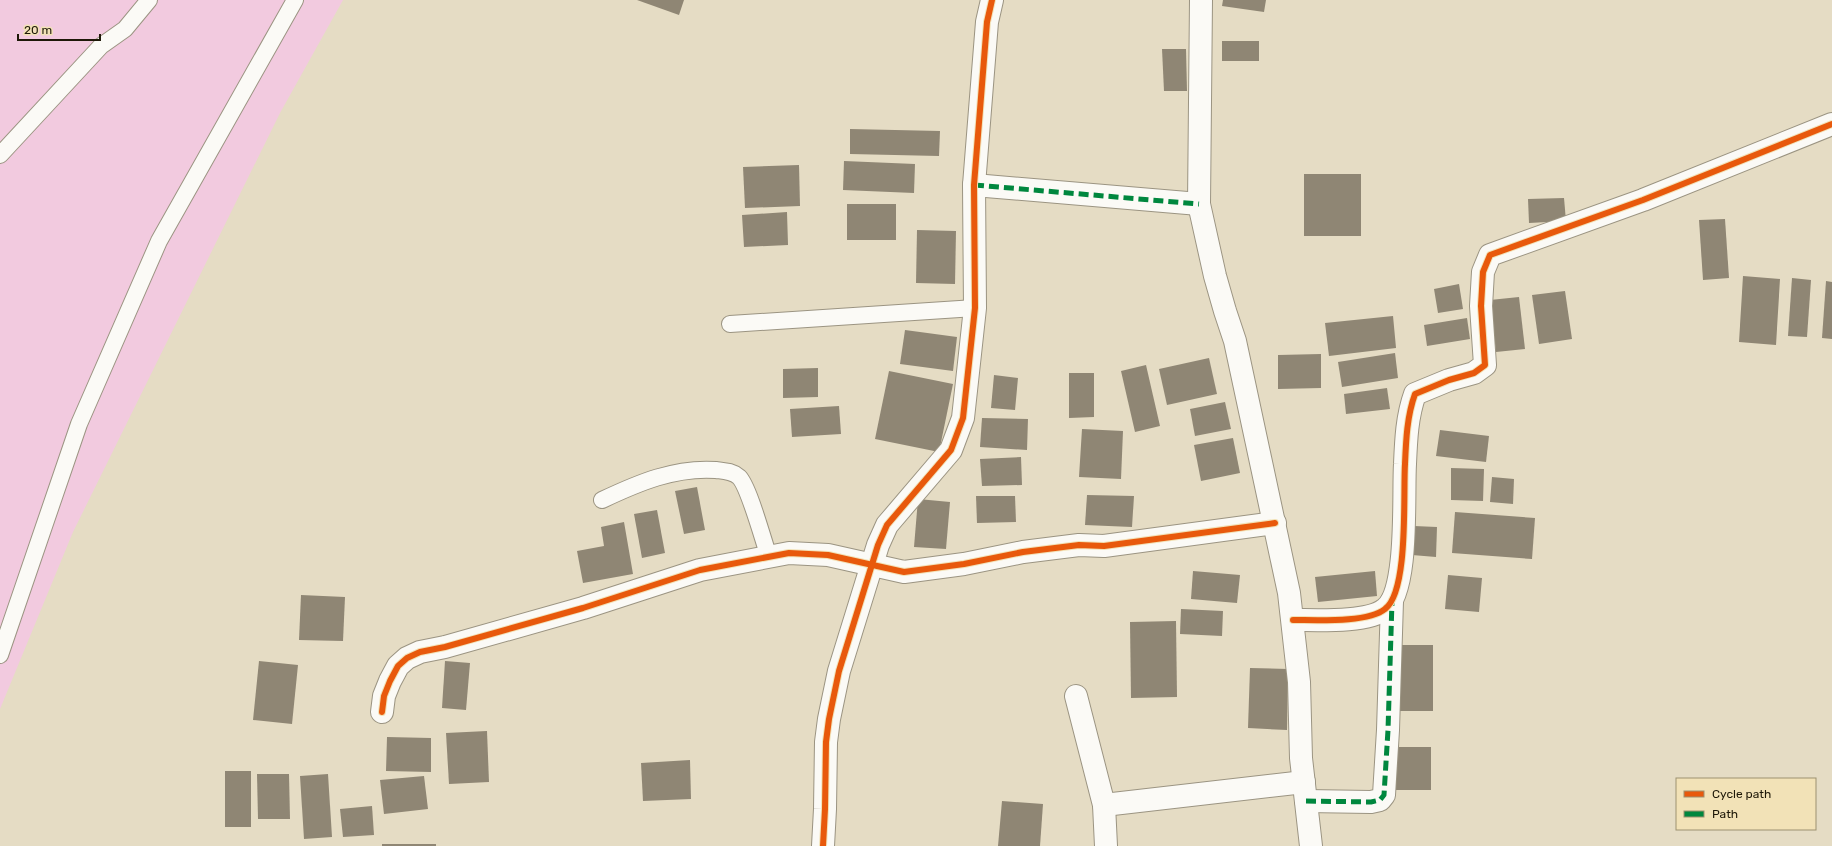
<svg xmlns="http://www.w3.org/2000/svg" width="1832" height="846" viewBox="0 0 1832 846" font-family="Rubik,sans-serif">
  <rect width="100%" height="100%" fill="#e5dcc4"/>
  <path fill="#f2cadf" d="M 0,0 L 343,0 L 280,113 L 73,532 L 0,709 Z"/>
  <g fill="#8f8674">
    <path d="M 637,0 L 684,0 L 679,15 Z"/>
    <path d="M 1223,0 L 1266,0 L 1264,12 L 1222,6 Z"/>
    <rect x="1222" y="41" width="37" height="20"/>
    <path d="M 1162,49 L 1186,49 L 1187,91 L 1164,91 Z"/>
    <path d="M 850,129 L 940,131 L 939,156 L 850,154 Z"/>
    <path d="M 844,161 L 915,164 L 914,193 L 843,190 Z"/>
    <path d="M 799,165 L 800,206 L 745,208 L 743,167 Z"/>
    <rect x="1304" y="174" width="57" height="62"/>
    <path d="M 1564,198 L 1566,221 L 1529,223 L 1528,199 Z"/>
    <rect x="847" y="204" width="49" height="36"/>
    <path d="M 787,212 L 788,245 L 744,247 L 742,215 Z"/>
    <path d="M 1725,219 L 1729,278 L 1703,280 L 1699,220 Z"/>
    <path d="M 917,230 L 956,231 L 955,284 L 916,283 Z"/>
    <path d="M 1743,276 L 1780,279 L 1776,345 L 1739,342 Z"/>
    <path d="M 1792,278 L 1811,280 L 1807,337 L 1788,336 Z"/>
    <path d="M 1826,281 L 1832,282 L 1832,339 L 1822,338 Z"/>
    <path d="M 1459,284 L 1463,309 L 1438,313 L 1434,289 Z"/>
    <path d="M 1565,291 L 1572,339 L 1539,344 L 1532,295 Z"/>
    <path d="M 1519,297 L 1525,349 L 1496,352 L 1490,300 Z"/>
    <path d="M 1393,316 L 1396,348 L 1329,356 L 1325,323 Z"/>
    <path d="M 1467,318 L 1470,339 L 1427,346 L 1424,325 Z"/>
    <path d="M 905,330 L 957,337 L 953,371 L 900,364 Z"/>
    <path d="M 1395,353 L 1398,378 L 1342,387 L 1338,362 Z"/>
    <path d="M 1321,354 L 1321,388 L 1278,389 L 1278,355 Z"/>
    <path d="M 1209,358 L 1217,394 L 1167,405 L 1159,369 Z"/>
    <path d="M 1146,365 L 1160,426 L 1135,432 L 1121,371 Z"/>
    <path d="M 818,368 L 818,397 L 783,398 L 783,369 Z"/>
    <path d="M 889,371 L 953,384 L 939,452 L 875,439 Z"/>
    <path d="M 1069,373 L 1094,373 L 1094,417 L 1069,418 Z"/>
    <path d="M 994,375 L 1018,378 L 1015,410 L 991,408 Z"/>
    <path d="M 1387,388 L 1390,409 L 1346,414 L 1344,394 Z"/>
    <path d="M 1225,402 L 1231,429 L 1195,436 L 1190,409 Z"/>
    <path d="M 839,406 L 841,434 L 792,437 L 790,409 Z"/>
    <path d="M 982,418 L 1028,419 L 1027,450 L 980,447 Z"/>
    <path d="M 1082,429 L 1123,431 L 1121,479 L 1079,477 Z"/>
    <path d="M 1440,430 L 1489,436 L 1486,462 L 1436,456 Z"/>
    <path d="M 1233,438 L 1240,473 L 1201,481 L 1194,445 Z"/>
    <path d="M 1021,457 L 1022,485 L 982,486 L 980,459 Z"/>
    <path d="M 1451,468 L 1484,469 L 1483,501 L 1451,500 Z"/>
    <path d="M 1492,477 L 1514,479 L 1513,504 L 1490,502 Z"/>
    <path d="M 697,487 L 705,530 L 684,534 L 675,491 Z"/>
    <path d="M 1087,495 L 1134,496 L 1132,527 L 1085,525 Z"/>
    <path d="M 976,496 L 1015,496 L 1016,522 L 977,523 Z"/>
    <path d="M 918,499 L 950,502 L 946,549 L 914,547 Z"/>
    <path d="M 657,510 L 665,553 L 642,558 L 634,514 Z"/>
    <path d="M 1455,512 L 1535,518 L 1532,559 L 1452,553 Z"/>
    <path d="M 624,522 L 633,574 L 583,583 L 577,551 L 604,546 L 601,527 Z"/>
    <path d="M 1414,526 L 1437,527 L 1436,557 L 1412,555 Z"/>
    <path d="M 1193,571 L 1240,575 L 1237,603 L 1191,599 Z"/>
    <path d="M 1375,571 L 1377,596 L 1318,602 L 1315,577 Z"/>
    <path d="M 1448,575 L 1482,578 L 1479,612 L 1445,609 Z"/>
    <path d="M 301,595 L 345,597 L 343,641 L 299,640 Z"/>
    <path d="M 1181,609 L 1223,611 L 1222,636 L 1180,634 Z"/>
    <path d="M 1176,621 L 1177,697 L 1131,698 L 1130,622 Z"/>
    <rect x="1396" y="645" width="37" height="66"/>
    <path d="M 259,661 L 298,665 L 292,724 L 253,720 Z"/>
    <path d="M 445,661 L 470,663 L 466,710 L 442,708 Z"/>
    <path d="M 1250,668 L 1288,669 L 1287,730 L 1248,728 Z"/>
    <path d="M 487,731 L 489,782 L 449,784 L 446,733 Z"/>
    <path d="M 387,737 L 431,738 L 431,772 L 386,771 Z"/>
    <rect x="1390" y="747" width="41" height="43"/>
    <path d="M 690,760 L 691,799 L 643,801 L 641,763 Z"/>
    <rect x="225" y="771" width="26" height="56"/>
    <path d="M 257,774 L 289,774 L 290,819 L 258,819 Z"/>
    <path d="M 328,774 L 332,837 L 304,839 L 300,776 Z"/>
    <path d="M 424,776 L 428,809 L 384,814 L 380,780 Z"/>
    <path d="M 1002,801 L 1043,804 L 1040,846 L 998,846 Z"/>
    <path d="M 372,806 L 374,835 L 343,837 L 340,809 Z"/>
    <rect x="382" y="844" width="54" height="2"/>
  </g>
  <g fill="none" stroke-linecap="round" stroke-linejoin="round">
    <defs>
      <g id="lane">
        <path d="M 0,155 L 101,46 L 125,29 L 149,0"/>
        <path d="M 730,324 L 975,308"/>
        <path d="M 602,500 C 638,483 675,467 716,470 C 724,471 732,471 739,477 C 749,487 763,540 769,557"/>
        <path d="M 0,655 L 79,424 L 159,241 L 295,0"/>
      </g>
      <g id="street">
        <path d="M 1201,0 L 1199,204 L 1215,276 L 1225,311 L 1235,341 L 1289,593 L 1299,682 L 1301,758 L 1311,846"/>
        <path d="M 974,185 L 1199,204"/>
        <path d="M 1293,620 C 1316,620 1368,623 1385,609 C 1409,591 1403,494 1405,464 C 1406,440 1407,416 1415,394 L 1449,380 L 1474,373 L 1485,365 L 1481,306 L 1483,272 L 1490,255 L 1643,200 L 1832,124"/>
        <path d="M 1076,696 L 1104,805 L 1106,846"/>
        <path d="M 382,712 L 384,696 L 390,681 L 398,666 L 407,658 L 420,652 L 445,647 L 583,608 L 700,570 L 789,553 L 828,555 L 904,572 L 964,564 L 1023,552 L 1079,545 L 1104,546 L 1275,523"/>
        <path d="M 1306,801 L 1371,802 L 1380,800 L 1384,795 L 1388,730 L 1392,601"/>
        <path d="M 1104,805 L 1304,782"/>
        <path d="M 823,846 L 825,809 L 826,742 L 829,719 L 839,671 L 878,545 L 887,525 L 951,450 L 963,418 L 975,308 L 974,185 L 987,22 L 992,0"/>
      </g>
    </defs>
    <use href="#lane" stroke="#9b9482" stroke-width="18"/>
    <use href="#street" stroke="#9b9482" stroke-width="24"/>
    <use href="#lane" stroke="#fbfaf6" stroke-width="16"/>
    <use href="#street" stroke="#fbfaf6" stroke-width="22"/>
    <g stroke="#00873e" stroke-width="5" stroke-dasharray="10 5" stroke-linecap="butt">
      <path d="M 974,185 L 1199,204"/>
      <path d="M 1306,801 L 1371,802 L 1380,800 L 1384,795 L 1388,730 L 1392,601"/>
    </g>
    <defs>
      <g id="cycleway">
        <path d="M 1293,620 C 1316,620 1368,623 1385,609 C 1409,591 1403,494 1405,464 C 1406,440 1407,416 1415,394 L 1449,380 L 1474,373 L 1485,365 L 1481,306 L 1483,272 L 1490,255 L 1643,200 L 1832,124"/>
        <path d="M 382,712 L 384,696 L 390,681 L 398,666 L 407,658 L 420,652 L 445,647 L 583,608 L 700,570 L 789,553 L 828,555 L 904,572 L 964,564 L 1023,552 L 1079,545 L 1104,546 L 1275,523"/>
        <path d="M 823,846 L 825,809 L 826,742 L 829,719 L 839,671 L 878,545 L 887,525 L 951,450 L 963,418 L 975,308 L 974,185 L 987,22 L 992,0"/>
      </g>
    </defs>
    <use href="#cycleway" stroke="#f2e2b7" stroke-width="8"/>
    <use href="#cycleway" stroke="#e8590c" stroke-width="6"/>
  </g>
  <rect x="1676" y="778" width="140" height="52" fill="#f2e2b7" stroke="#9d9171"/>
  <rect x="1684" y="791" width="20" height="6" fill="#e8590c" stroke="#9d9171"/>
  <text x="1712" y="798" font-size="12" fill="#1e1808">Cycle path</text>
  <rect x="1684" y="811" width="20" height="6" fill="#00873e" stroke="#9d9171"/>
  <text x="1712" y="818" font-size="12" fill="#1e1808">Path</text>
  <path d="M18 34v6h82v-6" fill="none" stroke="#1e1808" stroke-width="2"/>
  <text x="24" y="34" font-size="12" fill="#1e1808" stroke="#f2e2b7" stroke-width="3" paint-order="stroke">20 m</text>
</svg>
